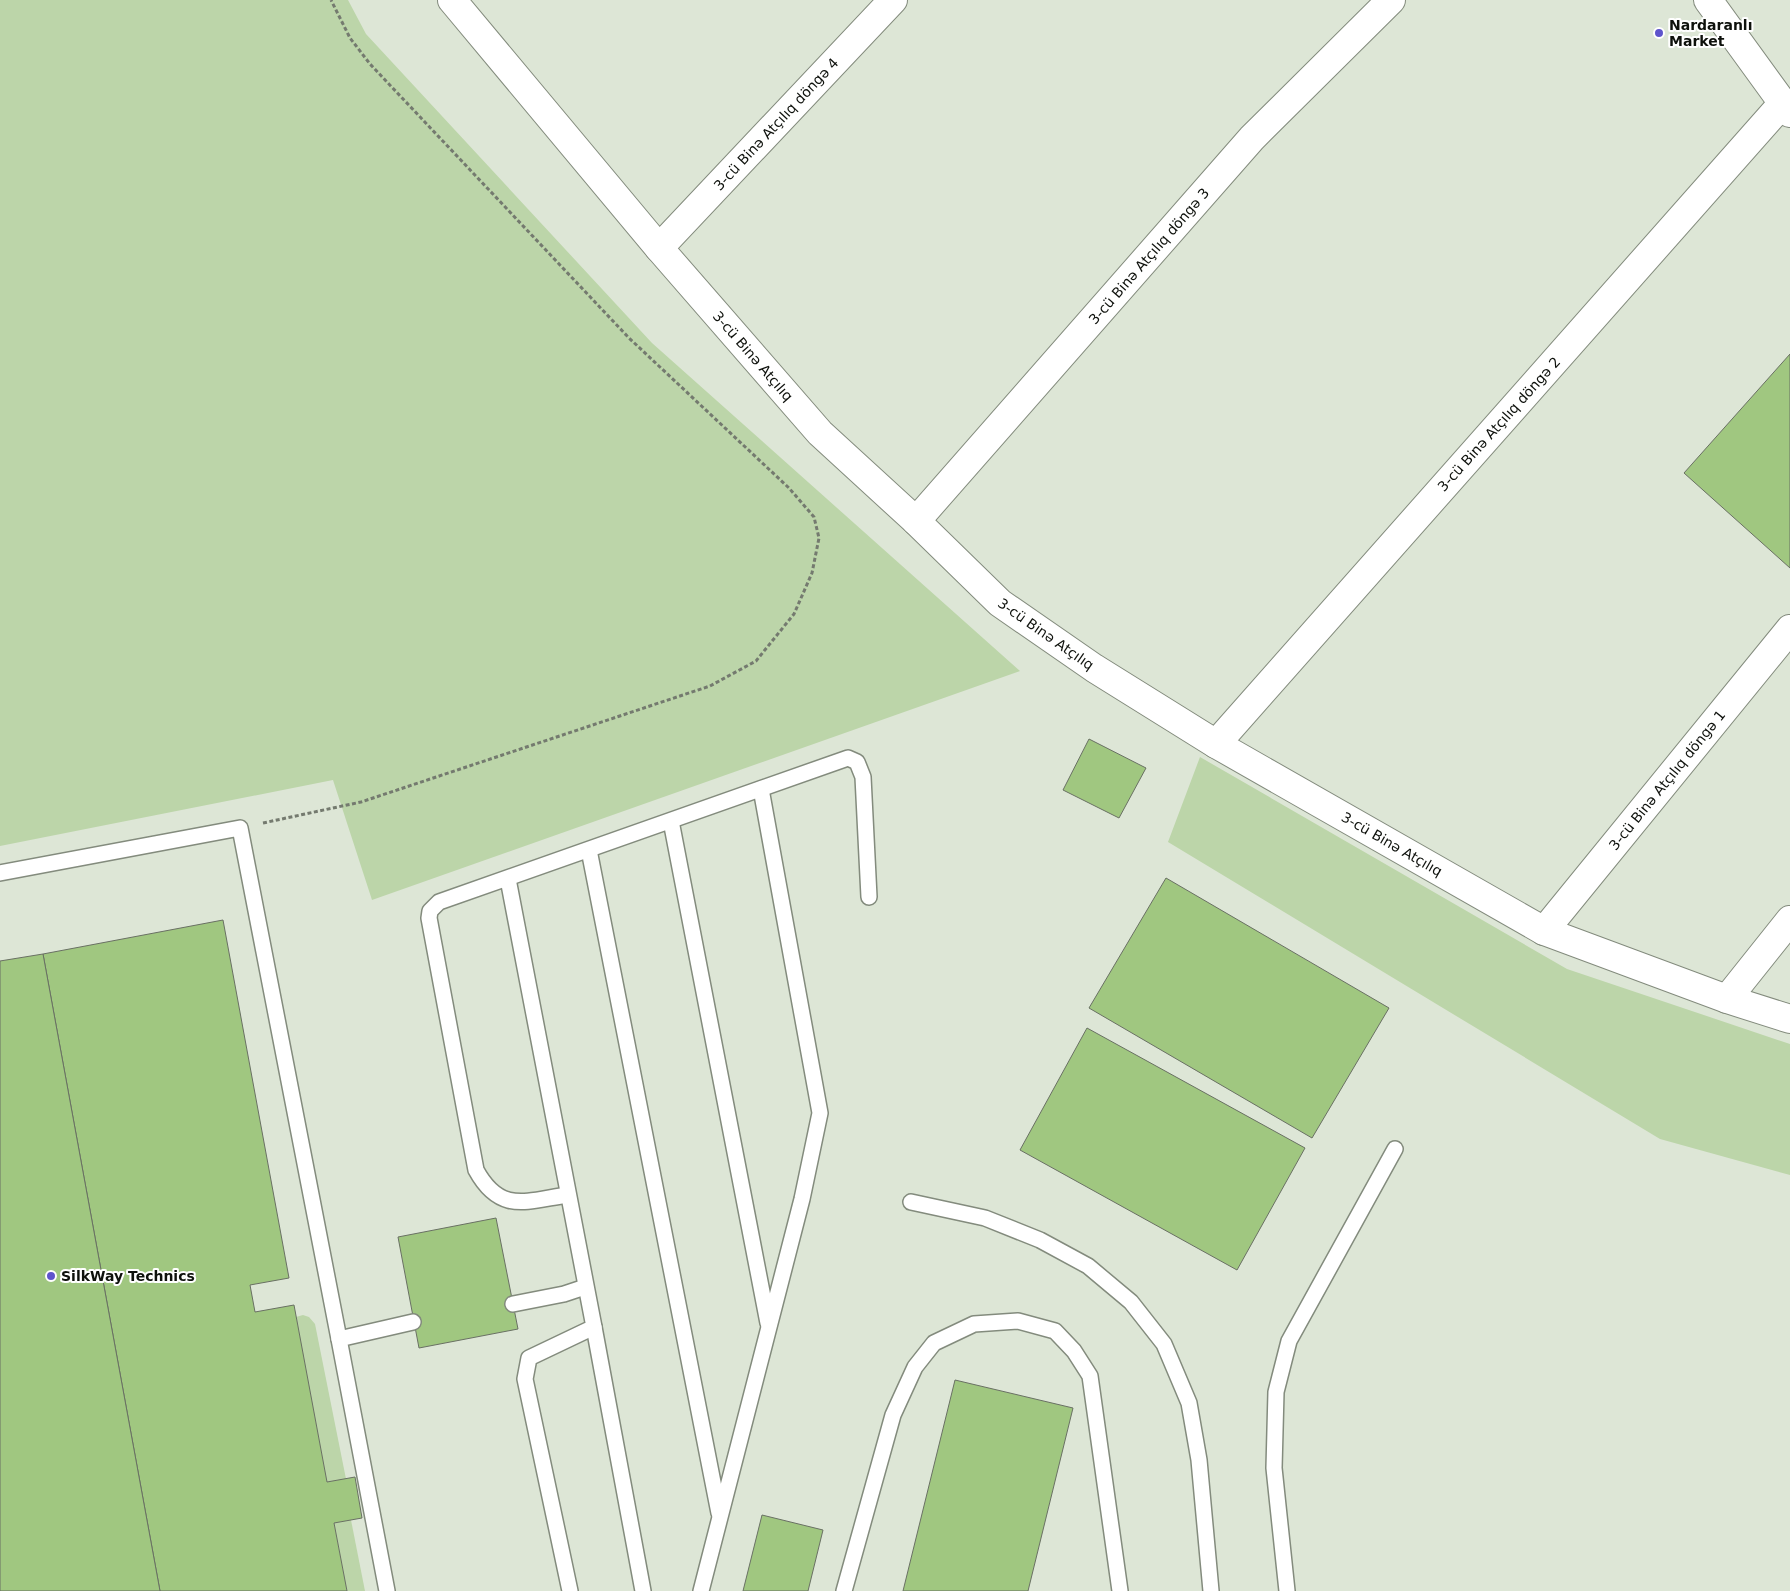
<svg xmlns="http://www.w3.org/2000/svg" width="1790" height="1591" viewBox="0 0 1790 1591" font-family="'DejaVu Sans',sans-serif">
  <rect width="100%" height="100%" fill="#dde6d6"/>
  <g fill="#bcd5a9">
    <path d="M 0,0 L 348,0 L 366,34 L 652,343 L 1020,671 L 372,900 L 333,780 L 0,846 Z"/>
    <path d="M 1200,757 L 1567,969 L 1790,1044 L 1790,1175 L 1660,1139 L 1168,842 Z"/>
    <path d="M 303,1315 L 309,1317 L 315,1324 L 346,1479 L 327,1482 L 296,1317 Z"/>
    <path d="M 351,1520 L 365,1591 L 347,1591 L 334,1523 Z"/>
  </g>
  <g fill="#a0c780" stroke="#697063">
    <path d="M 1790,354 L 1790,568 L 1684,473 Z"/>
    <path d="M 1089,739 L 1146,768 L 1119,818 L 1063,790 Z"/>
    <path d="M 1166,878 L 1389,1008 L 1312,1138 L 1089,1008 Z"/>
    <path d="M 223,920 L 289,1278 L 250,1285 L 255,1312 L 294,1305 L 327,1482 L 355,1477 L 362,1518 L 334,1523 L 347,1591 L 160,1591 L 43,954 Z"/>
    <path d="M 43,954 L 160,1591 L 0,1591 L 0,961 Z"/>
    <path d="M 1087,1028 L 1305,1148 L 1237,1270 L 1020,1150 Z"/>
    <path d="M 496,1218 L 518,1329 L 419,1348 L 398,1237 Z"/>
    <path d="M 955,1380 L 1073,1408 L 1028,1591 L 903,1591 Z"/>
    <path d="M 762,1515 L 823,1530 L 808,1591 L 743,1591 Z"/>
  </g>
  <g fill="none" stroke-linecap="round" stroke-linejoin="round">
    <defs>
      <g id="service">
        <path d="M 671,821 L 768,1323"/>
        <path d="M 589,850 L 719,1513"/>
        <path d="M 0,873 L 240,828 L 339,1339"/>
        <path d="M 508,879 L 594,1327 L 529,1358 L 525,1379 L 570,1591"/>
        <path d="M 567,1195 C 526,1201 500,1214 476,1170 L 429,918 L 430,911 L 439,902 L 848,758 L 857,762 L 863,777 L 869,897"/>
        <path d="M 911,1202 L 985,1218 L 1040,1240 L 1088,1266 L 1131,1302 L 1164,1344 L 1189,1403 L 1199,1460 L 1211,1591"/>
        <path d="M 513,1304 L 564,1294 L 585,1287"/>
        <path d="M 594,1327 L 643,1591"/>
        <path d="M 387,1591 L 339,1339 L 413,1322"/>
        <path d="M 701,1591 L 802,1199 L 820,1113 L 761,789"/>
        <path d="M 844,1591 L 893,1415 L 915,1367 L 934,1343 L 974,1324 L 1018,1321 L 1055,1331 L 1074,1351 L 1090,1376 L 1120,1591"/>
        <path d="M 1287,1591 L 1274,1468 L 1276,1392 L 1289,1341 L 1395,1149"/>
      </g>
      <g id="minor">
        <path d="M 452,0 L 659,248 L 820,433 L 916,521 L 1000,603 L 1094,668 L 1216,744 L 1544,931 L 1727,999 L 1790,1019"/>
        <path d="M 659,248 L 893,0"/>
        <path d="M 916,521 L 1252,138 L 1391,0"/>
        <path d="M 1216,744 L 1783,103"/>
        <path d="M 1544,931 L 1790,629"/>
        <path d="M 1727,999 L 1790,920"/>
      </g>
      <path id="tertiary" d="M 1708,0 L 1790,113"/>
    </defs>
    <use href="#service" stroke="#838b7d" stroke-width="18"/>
    <use href="#minor" stroke="#838b7d" stroke-width="30"/>
    <use href="#tertiary" stroke="#838b7d" stroke-width="30"/>
    <path stroke="#747a6f" stroke-width="3" stroke-dasharray="4 2.5" stroke-linecap="butt" d="M 263,823 L 361,802 L 710,686 L 756,661 L 794,614 L 812,573 L 819,538 L 814,517 L 789,488 L 629,338 L 370,64 L 350,38 L 331,0"/>
    <use href="#service" stroke="#fff" stroke-width="15"/>
    <use href="#minor" stroke="#fff" stroke-width="28"/>
    <use href="#tertiary" stroke="#fff" stroke-width="28"/>
  </g>
  <g fill="#5e54cc" stroke="#fff" stroke-width="2">
    <circle cx="1659" cy="33" r="5"/>
    <circle cx="51" cy="1276" r="5"/>
  </g>
  <g text-anchor="middle" dominant-baseline="central" stroke-width="4" stroke-linejoin="round" paint-order="stroke">
    <g font-size="14" font-weight="bold" fill="#0e110c" stroke="#fff" text-anchor="start">
      <text x="1669" y="25">Nardaranlı<tspan x="1669" dy="16">Market</tspan></text>
      <text x="61" y="1276">SilkWay Technics</text>
    </g>
    <g font-size="14" fill="#0e110c" stroke="#fff">
      <text transform="translate(776 124) rotate(-47)">3-cü Binə Atçılıq döngə 4</text>
      <text transform="translate(1149 256) rotate(-49)">3-cü Binə Atçılıq döngə 3</text>
      <text transform="translate(753 356) rotate(49)">3-cü Binə Atçılıq</text>
      <text transform="translate(1499 424) rotate(-48)">3-cü Binə Atçılıq döngə 2</text>
      <text transform="translate(1046 634) rotate(35)">3-cü Binə Atçılıq</text>
      <text transform="translate(1667 780) rotate(-51)">3-cü Binə Atçılıq döngə 1</text>
      <text transform="translate(1392 844) rotate(30)">3-cü Binə Atçılıq</text>
    </g>
  </g>
</svg>
